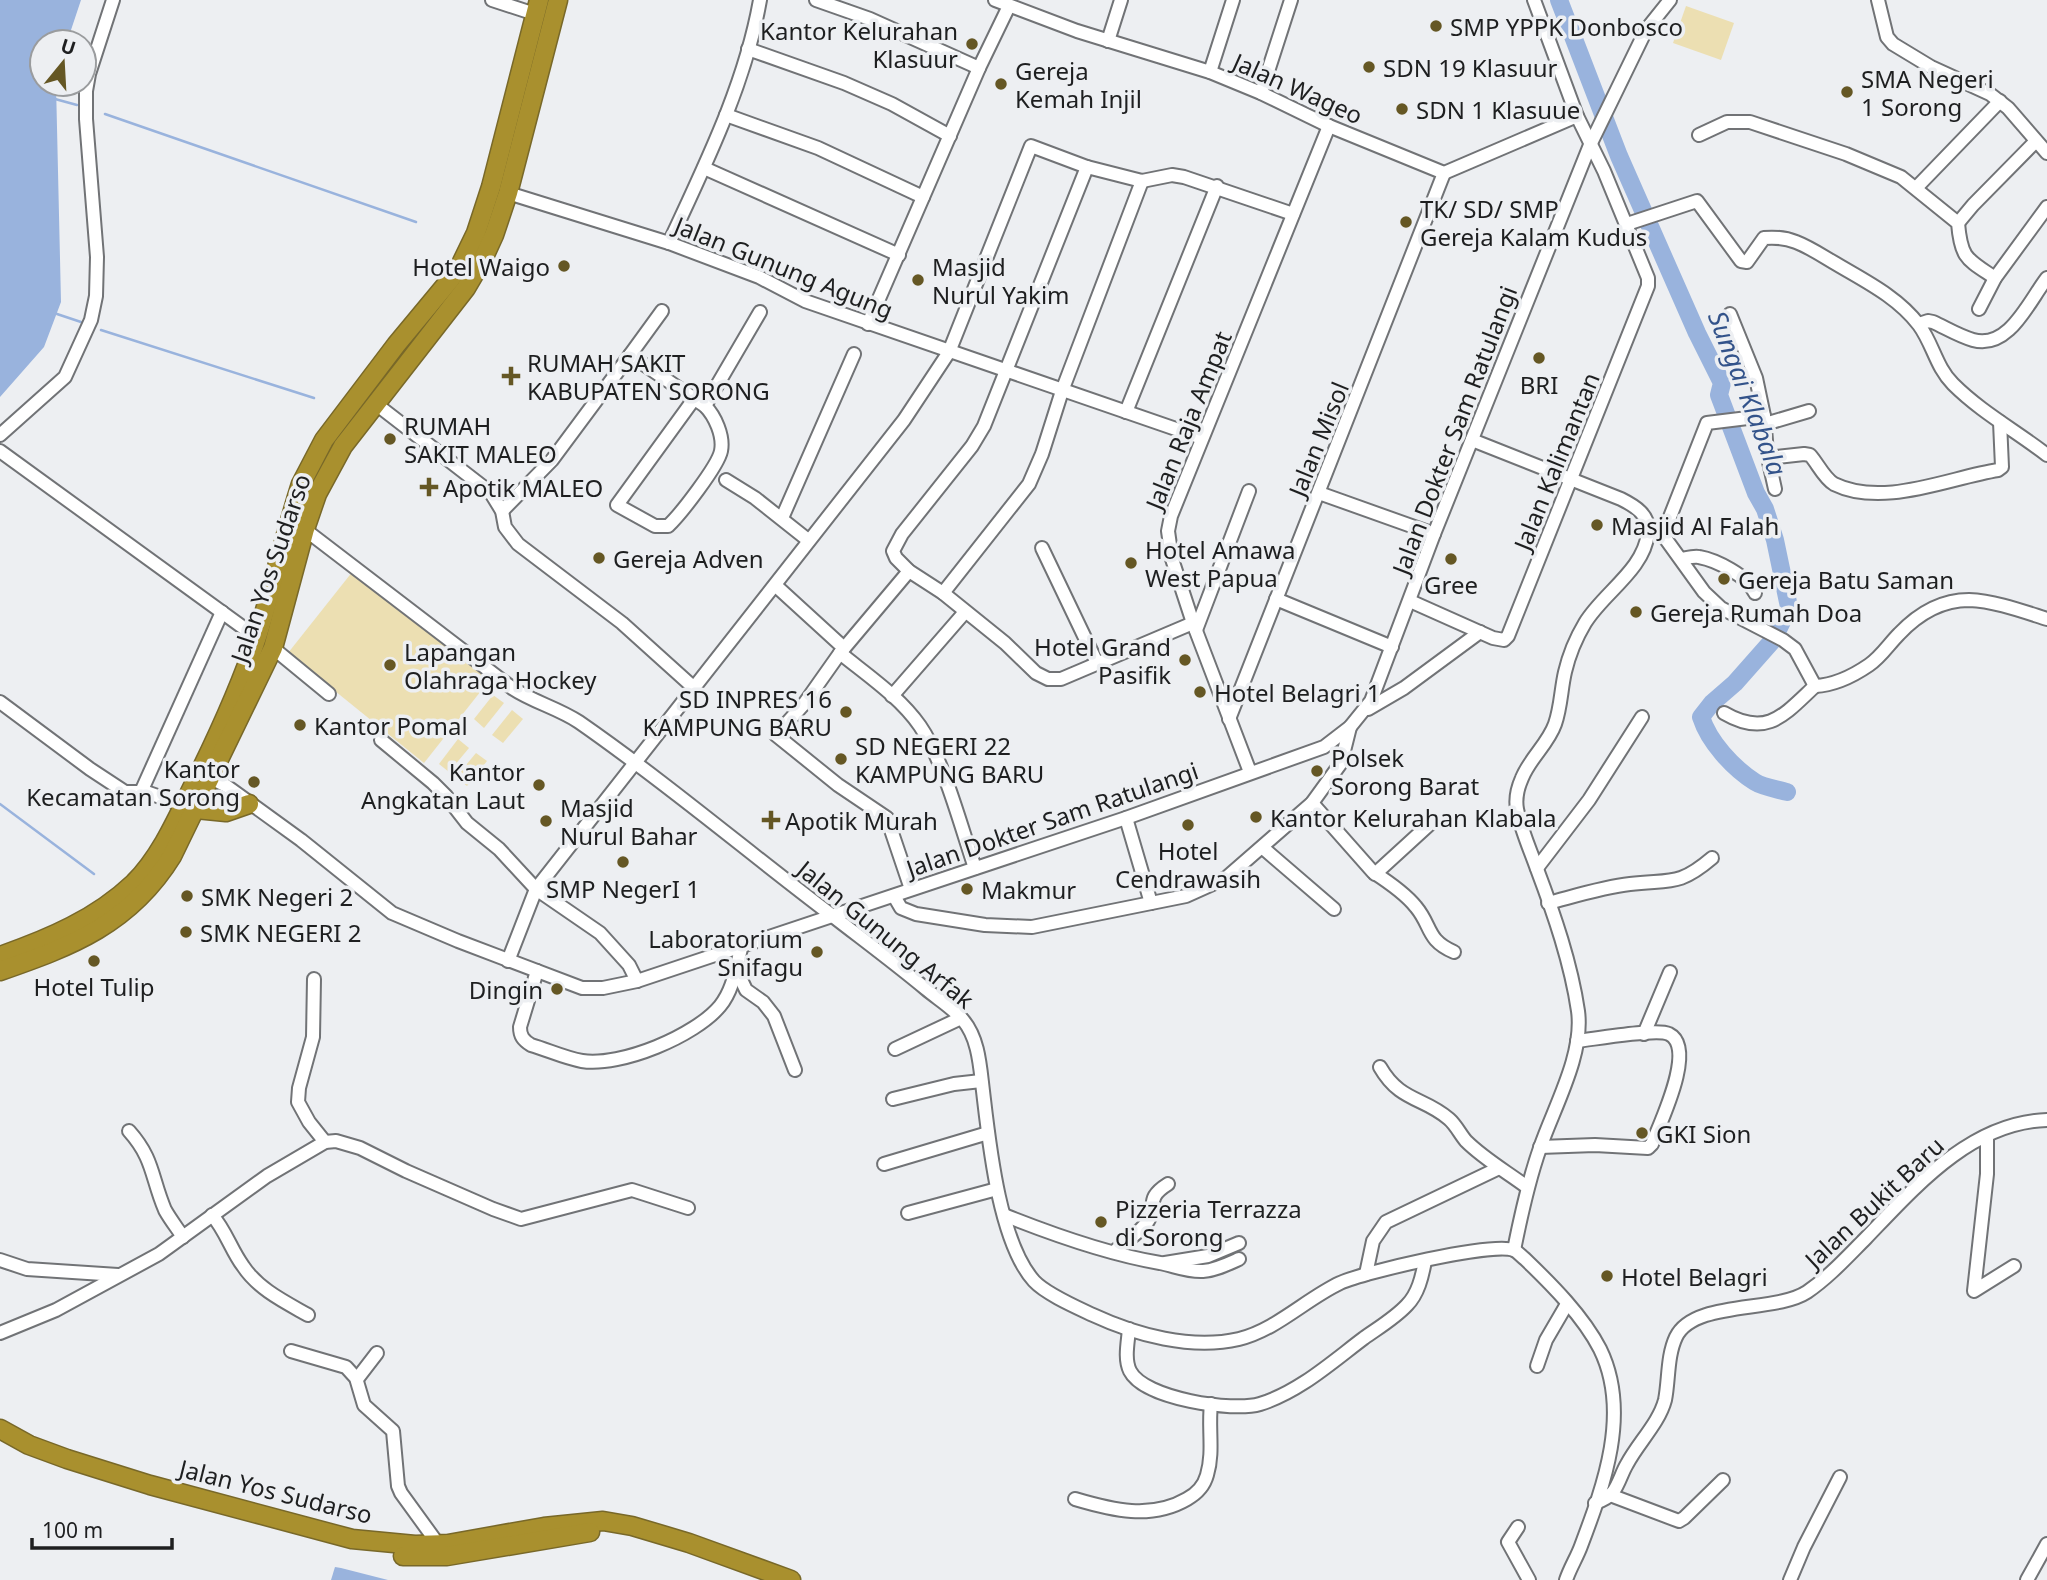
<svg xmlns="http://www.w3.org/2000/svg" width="2047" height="1580" viewBox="0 0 2047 1580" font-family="'Noto Sans',sans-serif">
  <rect width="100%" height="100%" fill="#edeff2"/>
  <g fill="#ecdfb2">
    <path d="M 1686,6 L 1734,23 L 1721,60 L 1673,43 Z"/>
    <path d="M 353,571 L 492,677 L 424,763 L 288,653 Z"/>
    <path d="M 493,695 L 504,703 L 484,728 L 474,719 Z"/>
    <path d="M 512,710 L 523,719 L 503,743 L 492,735 Z"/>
    <path d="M 458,739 L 469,748 L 449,772 L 439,764 Z"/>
    <path d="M 476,753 L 487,761 L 467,786 L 456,777 Z"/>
  </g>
  <g fill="#99b3dd">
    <path d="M 0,0 L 81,0 L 67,42 L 42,42 L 42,84 L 56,84 L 61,302 L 44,347 L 0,397 Z"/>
    <path d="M 335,1567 L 341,1568 L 388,1580 L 331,1580 Z"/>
  </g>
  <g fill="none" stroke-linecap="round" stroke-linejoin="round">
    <g stroke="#99b3dd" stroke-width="2.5">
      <path d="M 55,99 L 77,105"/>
      <path d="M 105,114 L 416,222"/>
      <path d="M 57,314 L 81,322"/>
      <path d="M 101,330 L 314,398"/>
      <path d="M 0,804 L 94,874"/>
    </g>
    <path stroke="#99b3dd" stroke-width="18" d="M 1559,0 L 1619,156 L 1697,333 L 1722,383 L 1719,395 L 1756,493 L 1765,509 L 1775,540 L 1789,607 L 1773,640 L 1735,683 L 1712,703 L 1701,717 C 1709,742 1733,768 1755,782 C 1763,787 1777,789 1787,792"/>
    <defs>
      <g id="minor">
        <path d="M 492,0 L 535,14"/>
        <path d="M 816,0 L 870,19 L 979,68"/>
        <path d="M 995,0 L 1077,31 L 1210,72 L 1261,93 L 1329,126 L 1444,173 L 1577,116"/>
        <path d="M 1878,0 L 1887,37 L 1893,44 L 1931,67 L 1990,94 L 2008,108 L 2047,153"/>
        <path d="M 1108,41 L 1121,0"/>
        <path d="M 748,49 L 844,83 L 892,104 L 950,136"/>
        <path d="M 1210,72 L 1233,0"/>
        <path d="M 1261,93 L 1291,0"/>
        <path d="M 726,115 L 818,148 L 923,197"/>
        <path d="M 1699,135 L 1727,122 L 1750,122 L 1846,154 L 1901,177 L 1958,223 C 1961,259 1967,259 1995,278"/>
        <path d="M 1087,167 L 984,426 L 972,446 L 902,534 L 893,551 L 896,558 L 909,571 L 943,593 L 1005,643 L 1036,673 L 1048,679 L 1061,679 L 1193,623"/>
        <path d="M 704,168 L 899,255"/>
        <path d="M 1916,188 L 2000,101"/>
        <path d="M 508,193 L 669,243 L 759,277 L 805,301 L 1202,438"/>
        <path d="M 1958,223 L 1973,205 L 2036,141"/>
        <path d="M 1627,224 L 1697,201 L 1741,261 L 1747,262 L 1764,238 C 1775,237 1786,238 1796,242 C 1809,247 1821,255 1833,262 C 1863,280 1897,296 1919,325 C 1933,344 1936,367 1953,384 C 1981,412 2016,431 2047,455"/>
        <path d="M 669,243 C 705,165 745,85 760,0"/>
        <path d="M 1979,309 L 1995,278 L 2047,207"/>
        <path d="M 1730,314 L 1756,378 L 1764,416"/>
        <path d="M 868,324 L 979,68 L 1009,6"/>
        <path d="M 1919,324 L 1928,321 L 1933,322 C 1946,328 1959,336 1973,340 C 2009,350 2029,301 2047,278"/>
        <path d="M 630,355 L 662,311"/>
        <path d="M 376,404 L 491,493 L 502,511 L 505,527 L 518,544 L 622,623 L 693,687"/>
        <path d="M 705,406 L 760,312"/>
        <path d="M 1126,412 L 1217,186"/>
        <path d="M 1765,424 L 1809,411"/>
        <path d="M 0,435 L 65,377 L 91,320 L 96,296 L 97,257 L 86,119 L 86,91 L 89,74 L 113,0"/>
        <path d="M 1472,440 L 1621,499 C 1635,506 1650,515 1648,533 C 1644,570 1603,593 1585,623 C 1576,638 1569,655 1565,672 C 1561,689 1561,707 1555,724 C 1548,744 1530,758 1522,778 C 1518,787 1515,798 1517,809 C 1521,830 1530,849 1537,869 C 1554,914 1571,963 1578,1011 C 1584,1055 1554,1107 1540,1148 C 1528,1182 1521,1215 1514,1250"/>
        <path d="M 0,451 L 256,637"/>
        <path d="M 1768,458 L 1804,454 L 1810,455 C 1818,464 1824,478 1834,484 C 1883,508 1948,478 1998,470 L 2002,467 L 2000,422"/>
        <path d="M 726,480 L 755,498 L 808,540"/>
        <path d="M 1319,493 L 1434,534"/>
        <path d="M 502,511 L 552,460 L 630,355 L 705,406 C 715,416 724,436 721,451 C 718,466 680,515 668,526 L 655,526 L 617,505 L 694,399"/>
        <path d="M 782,518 L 854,354"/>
        <path d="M 299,525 L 512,688 C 533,702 558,708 579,722 C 667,783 749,853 834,917 C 865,941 896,964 926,989 C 938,999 953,1008 963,1020 C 979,1039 980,1067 983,1091 C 989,1142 999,1242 1034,1281 C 1046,1294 1076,1307 1093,1315 C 1136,1335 1191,1350 1239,1339 C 1276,1330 1306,1299 1340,1283 C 1365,1272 1491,1242 1514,1250 C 1518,1252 1521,1256 1525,1259 C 1552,1285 1583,1316 1600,1349 C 1631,1412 1604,1485 1581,1546 C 1577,1557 1570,1568 1566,1580"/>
        <path d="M 1660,531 L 1704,592 L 1721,608 L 1783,640 L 1795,649 L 1815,686 C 1835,685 1853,676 1869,665 C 1881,657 1889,644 1899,634 C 1917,615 1941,600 1969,600 C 1995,601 2022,611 2047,619"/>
        <path d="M 1652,532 L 1660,531 L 1668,522 L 1707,423 L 1764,416 L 1767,453 L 1775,489"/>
        <path d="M 1042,548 L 1097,663"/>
        <path d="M 1682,559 C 1687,558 1694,556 1699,557 C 1716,560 1748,576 1755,593"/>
        <path d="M 909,571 L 840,653 L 804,704 L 776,735 L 838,785 L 887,818 L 911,889"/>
        <path d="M 775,585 L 844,648"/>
        <path d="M 943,593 L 1029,484 L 1042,454 L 1062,391 L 1142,181"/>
        <path d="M 1276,599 L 1392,647"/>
        <path d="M 1410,601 L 1493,638 L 1504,640 L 1508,636 L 1648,286 L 1648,278 L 1604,171 L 1577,116 L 1534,0"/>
        <path d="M 1196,630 L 1249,491"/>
        <path d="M 273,648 L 329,694"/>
        <path d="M 840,653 C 867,675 900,697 920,726 C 944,761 961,827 975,868"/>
        <path d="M 892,696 L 965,612"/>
        <path d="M 0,702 L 90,769 L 125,792 L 146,792 L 183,805"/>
        <path d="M 1368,709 L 1404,688 L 1480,632"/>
        <path d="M 1724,713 C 1767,738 1784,715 1815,686"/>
        <path d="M 1229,719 L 1444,173"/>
        <path d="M 381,740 L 433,783 L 446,796 L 467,823 L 499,849 L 536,889 L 600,933 L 629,965 L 637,981"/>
        <path d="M 1250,772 L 1193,623 L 1172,559 L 1168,531 L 1171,516 L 1329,126"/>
        <path d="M 204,775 L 225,785 L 301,840 L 392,913 L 458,941 L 582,988 L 603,988 L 637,981 L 1126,818 L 1324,747 L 1350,727 L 1371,701 L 1434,534 L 1590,145 L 1646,30 L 1670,0"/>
        <path d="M 141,792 L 222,612"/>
        <path d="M 1312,803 L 1373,872 C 1387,881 1405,893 1416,907 C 1432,926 1426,940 1454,952"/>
        <path d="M 1126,818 L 1151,903"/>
        <path d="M 1263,848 L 1334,909"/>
        <path d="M 1537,868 L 1589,800 L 1642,717"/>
        <path d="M 1375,874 L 1433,821"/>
        <path d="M 894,896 L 901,908 L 916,914 L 985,925 L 1032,927 L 1186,896 L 1226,878 L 1312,803 L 1341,763 L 1350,727"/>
        <path d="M 1548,903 C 1575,896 1603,887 1630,884 C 1670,879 1678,887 1712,858"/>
        <path d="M 508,961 L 536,889 L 904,420 L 949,352 L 1031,146 L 1087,167 L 1142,181 L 1172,175 L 1184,177 L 1293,214"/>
        <path d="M 736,969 L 746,990 L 763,1002 L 774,1016 L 795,1070"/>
        <path d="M 537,971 L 520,1027 C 520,1036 523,1040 531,1045 C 548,1050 565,1058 582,1061 C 621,1067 695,1036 720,1006 C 734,989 736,966 742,945"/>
        <path d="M 314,979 L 313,1037 L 299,1088 L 298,1102 L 309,1122 L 325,1142"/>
        <path d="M 1644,1034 L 1670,972"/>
        <path d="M 895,1049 L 961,1018"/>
        <path d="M 1380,1067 C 1400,1102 1424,1097 1449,1119 C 1456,1125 1460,1134 1466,1141 C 1484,1159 1507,1172 1527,1187"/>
        <path d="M 893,1099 L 954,1084 L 981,1081"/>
        <path d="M 129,1131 C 154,1159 151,1177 165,1210 C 170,1219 177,1228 183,1237"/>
        <path d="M 1987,1136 L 1987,1174 L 1974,1291 L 2014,1266"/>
        <path d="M 1540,1147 L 1595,1145 L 1648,1148 L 1652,1144 C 1660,1123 1697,1048 1669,1034 C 1656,1028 1595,1039 1577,1041"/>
        <path d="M 884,1164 L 988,1133"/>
        <path d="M 908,1213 L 997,1189"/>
        <path d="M 212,1215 C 226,1231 231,1250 243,1266 C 258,1289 285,1302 308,1315"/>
        <path d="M 1004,1215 C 1054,1235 1107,1254 1160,1263 C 1175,1266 1188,1272 1203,1271 C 1216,1270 1228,1264 1239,1259"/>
        <path d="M 1114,1252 C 1124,1242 1140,1233 1148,1221 C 1158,1206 1144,1199 1168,1184"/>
        <path d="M 0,1260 L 27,1269 L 118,1275"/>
        <path d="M 1165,1263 L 1208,1256 L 1239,1243"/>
        <path d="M 1366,1274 L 1373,1241 L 1386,1222 L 1499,1168"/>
        <path d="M 1129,1329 C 1128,1342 1124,1359 1130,1371 C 1144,1399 1233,1412 1260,1404 C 1299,1392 1332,1362 1364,1338 C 1378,1328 1395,1318 1407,1305 C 1418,1294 1422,1277 1425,1261"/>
        <path d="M 0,1333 L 56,1310 L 159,1254 L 267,1176 L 325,1142 L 336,1141 L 360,1148 L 406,1171 L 493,1209 L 521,1219 L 632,1190 L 688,1208"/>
        <path d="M 291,1351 L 346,1367 L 356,1378 L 364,1405 L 393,1431 L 398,1486 L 401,1493 L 438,1544"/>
        <path d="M 1537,1366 L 1546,1340 L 1567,1304"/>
        <path d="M 357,1379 L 377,1353"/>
        <path d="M 1610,1495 L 1679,1521 L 1684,1518 L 1723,1480"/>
        <path d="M 1075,1499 C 1112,1510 1151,1520 1187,1499 C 1196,1494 1204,1486 1207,1475 C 1214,1452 1208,1428 1211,1404"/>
        <path d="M 1595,1503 C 1601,1501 1609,1497 1613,1492 C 1619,1484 1622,1472 1627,1464 C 1638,1443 1659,1423 1665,1400 C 1669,1380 1667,1356 1676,1337 C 1694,1300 1775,1313 1807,1292 C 1829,1277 1847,1257 1866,1238 C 1915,1187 1971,1122 2047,1120"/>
        <path d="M 1518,1527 L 1508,1542 L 1529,1580"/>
        <path d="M 1790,1580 L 1804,1547 L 1840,1477"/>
        <path d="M 2027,1580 L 2047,1544"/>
      </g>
      <g id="highway">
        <path d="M 196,809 L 226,812 L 249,804"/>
        <path d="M 0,956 C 49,939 96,919 134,883 C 160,857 176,821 192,788 C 216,740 240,688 257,637 C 273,586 285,534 301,484 L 324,440 L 396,345 L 450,280 L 461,264 L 476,233 L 491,187 L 539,0"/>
        <path d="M 0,971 C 72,946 130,924 172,856 L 273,648 L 305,529 L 317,494 L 343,446 L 466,288 L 483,259 L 494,235 L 508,193 L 558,0"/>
        <path d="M 0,1429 L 29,1445 L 67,1459 L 150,1485 L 352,1539 L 415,1545 L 448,1544 L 544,1527 L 603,1521 L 632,1526 L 689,1543 L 791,1580"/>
        <path d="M 403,1556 L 447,1556 L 590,1532"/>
      </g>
    </defs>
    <use href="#minor" stroke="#717376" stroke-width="16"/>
    <use href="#highway" stroke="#786829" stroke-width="21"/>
    <use href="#minor" stroke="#fff" stroke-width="12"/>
    <use href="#highway" stroke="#a9902e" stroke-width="18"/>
  </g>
  <g fill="#655724" stroke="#edeff2" stroke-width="2.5">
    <circle cx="1436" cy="26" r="7"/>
    <circle cx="972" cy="44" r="7"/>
    <circle cx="1369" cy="67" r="7"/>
    <circle cx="1001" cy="84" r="7"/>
    <circle cx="1847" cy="92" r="7"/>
    <circle cx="1402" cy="109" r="7"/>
    <circle cx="1406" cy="222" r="7"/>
    <circle cx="564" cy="266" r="7"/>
    <circle cx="918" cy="280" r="7"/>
    <circle cx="1539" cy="358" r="7"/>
    <path d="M507.5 365.5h7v7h7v7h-7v7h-7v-7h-7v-7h7z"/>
    <circle cx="390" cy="439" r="7"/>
    <path d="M425.5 476.5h7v7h7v7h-7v7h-7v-7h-7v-7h7z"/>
    <circle cx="1597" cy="525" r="7"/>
    <circle cx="599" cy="558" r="7"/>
    <circle cx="1451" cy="559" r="7"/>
    <circle cx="1131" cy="563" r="7"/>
    <circle cx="1724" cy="579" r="7"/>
    <circle cx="1636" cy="612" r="7"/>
    <circle cx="1185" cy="660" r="7"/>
    <circle cx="390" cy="665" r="7"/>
    <circle cx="1200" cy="692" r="7"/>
    <circle cx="846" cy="712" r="7"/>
    <circle cx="300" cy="725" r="7"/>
    <circle cx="841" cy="759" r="7"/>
    <circle cx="1317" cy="771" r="7"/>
    <circle cx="254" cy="782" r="7"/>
    <circle cx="539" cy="785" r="7"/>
    <circle cx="1256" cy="817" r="7"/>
    <path d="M767.5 809.5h7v7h7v7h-7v7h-7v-7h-7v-7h7z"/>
    <circle cx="546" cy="821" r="7"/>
    <circle cx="1188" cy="825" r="7"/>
    <circle cx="623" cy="862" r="7"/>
    <circle cx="967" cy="889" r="7"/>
    <circle cx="187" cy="896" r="7"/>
    <circle cx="186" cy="932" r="7"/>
    <circle cx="817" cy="952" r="7"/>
    <circle cx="94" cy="961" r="7"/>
    <circle cx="557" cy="989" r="7"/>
    <circle cx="1642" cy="1133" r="7"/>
    <circle cx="1101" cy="1222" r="7"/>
    <circle cx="1607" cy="1276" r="7"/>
  </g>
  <g text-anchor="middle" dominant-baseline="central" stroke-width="7" stroke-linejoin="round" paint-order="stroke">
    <g font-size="24" fill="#1e1f20" stroke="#edeff2" text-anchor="start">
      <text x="1450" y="26">SMP YPPK Donbosco</text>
      <text x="958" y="30" text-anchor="end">Kantor Kelurahan<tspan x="958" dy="28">Klasuur</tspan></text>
      <text x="1383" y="67">SDN 19 Klasuur</text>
      <text x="1015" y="70">Gereja<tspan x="1015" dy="28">Kemah Injil</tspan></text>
      <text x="1861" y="78">SMA Negeri<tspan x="1861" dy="28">1 Sorong</tspan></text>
      <text x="1416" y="109">SDN 1 Klasuue</text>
      <text x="1420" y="208">TK/ SD/ SMP<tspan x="1420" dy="28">Gereja Kalam Kudus</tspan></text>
      <text x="550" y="266" text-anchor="end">Hotel Waigo</text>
      <text x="932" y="266">Masjid<tspan x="932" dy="28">Nurul Yakim</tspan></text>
      <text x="527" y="362">RUMAH SAKIT<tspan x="527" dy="28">KABUPATEN SORONG</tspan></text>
      <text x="1539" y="384" text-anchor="middle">BRI</text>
      <text x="404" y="425">RUMAH<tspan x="404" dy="28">SAKIT MALEO</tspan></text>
      <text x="443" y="487">Apotik MALEO</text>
      <text x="1611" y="525">Masjid Al Falah</text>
      <text x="1145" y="549">Hotel Amawa<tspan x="1145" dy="28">West Papua</tspan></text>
      <text x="613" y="558">Gereja Adven</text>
      <text x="1738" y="579">Gereja Batu Saman</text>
      <text x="1451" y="584" text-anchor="middle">Gree</text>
      <text x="1650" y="612">Gereja Rumah Doa</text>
      <text x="1171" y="646" text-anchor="end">Hotel Grand<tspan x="1171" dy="28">Pasifik</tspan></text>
      <text x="404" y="651">Lapangan<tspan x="404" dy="28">Olahraga Hockey</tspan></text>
      <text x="1214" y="692">Hotel Belagri 1</text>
      <text x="832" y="698" text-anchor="end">SD INPRES 16<tspan x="832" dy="28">KAMPUNG BARU</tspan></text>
      <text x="314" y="725">Kantor Pomal</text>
      <text x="855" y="745">SD NEGERI 22<tspan x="855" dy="28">KAMPUNG BARU</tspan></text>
      <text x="1331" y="757">Polsek<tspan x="1331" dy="28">Sorong Barat</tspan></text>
      <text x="240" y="768" text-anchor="end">Kantor<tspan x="240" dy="28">Kecamatan Sorong</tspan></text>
      <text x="525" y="771" text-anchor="end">Kantor<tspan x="525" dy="28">Angkatan Laut</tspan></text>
      <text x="560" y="807">Masjid<tspan x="560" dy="28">Nurul Bahar</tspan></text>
      <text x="1270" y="817">Kantor Kelurahan Klabala</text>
      <text x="785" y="820">Apotik Murah</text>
      <text x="1188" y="850" text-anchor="middle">Hotel<tspan x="1188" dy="28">Cendrawasih</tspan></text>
      <text x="623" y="888" text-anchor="middle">SMP NegerI 1</text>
      <text x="981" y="889">Makmur</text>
      <text x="201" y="896">SMK Negeri 2</text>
      <text x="200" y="932">SMK NEGERI 2</text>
      <text x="803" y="938" text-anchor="end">Laboratorium<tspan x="803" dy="28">Snifagu</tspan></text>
      <text x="94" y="986" text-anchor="middle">Hotel Tulip</text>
      <text x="543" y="989" text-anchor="end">Dingin</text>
      <text x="1656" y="1133">GKI Sion</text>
      <text x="1115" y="1208">Pizzeria Terrazza<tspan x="1115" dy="28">di Sorong</tspan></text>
      <text x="1621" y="1276">Hotel Belagri</text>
    </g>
    <g font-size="24" fill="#1e1f20" stroke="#edeff2">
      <text transform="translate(1298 88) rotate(24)">Jalan Wageo</text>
      <text transform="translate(784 267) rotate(22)">Jalan Gunung Agung</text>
      <text transform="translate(1188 420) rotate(-68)">Jalan Raja Ampat</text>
      <text transform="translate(1454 430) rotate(-69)">Jalan Dokter Sam Ratulangi</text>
      <text transform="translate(1318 439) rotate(-68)">Jalan Misol</text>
      <text transform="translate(1556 461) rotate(-68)">Jalan Kalimantan</text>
      <text transform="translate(270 568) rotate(-71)">Jalan Yos Sudarso</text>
      <text transform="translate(1052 819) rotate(-19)">Jalan Dokter Sam Ratulangi</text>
      <text transform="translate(886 934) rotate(39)">Jalan Gunung Arfak</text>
      <text transform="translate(1874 1202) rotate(-43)">Jalan Bukit Baru</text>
      <text transform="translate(276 1491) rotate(14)">Jalan Yos Sudarso</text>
    </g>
    <g font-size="26" font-style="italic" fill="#33538a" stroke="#edeff2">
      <text transform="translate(1748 393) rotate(69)">Sungai Klabala</text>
    </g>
  </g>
  <g transform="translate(63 63) rotate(18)"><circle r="33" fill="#edeff2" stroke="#9a9c9e" stroke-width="2"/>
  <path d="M0-5L12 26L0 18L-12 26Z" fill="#655724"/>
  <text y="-10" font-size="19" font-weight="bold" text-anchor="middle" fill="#1e1f20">U</text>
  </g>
  <path d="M32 1538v10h140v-10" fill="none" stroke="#1e1f20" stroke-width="3.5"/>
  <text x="42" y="1538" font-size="21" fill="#1e1f20" stroke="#edeff2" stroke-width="5" paint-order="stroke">100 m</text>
</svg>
